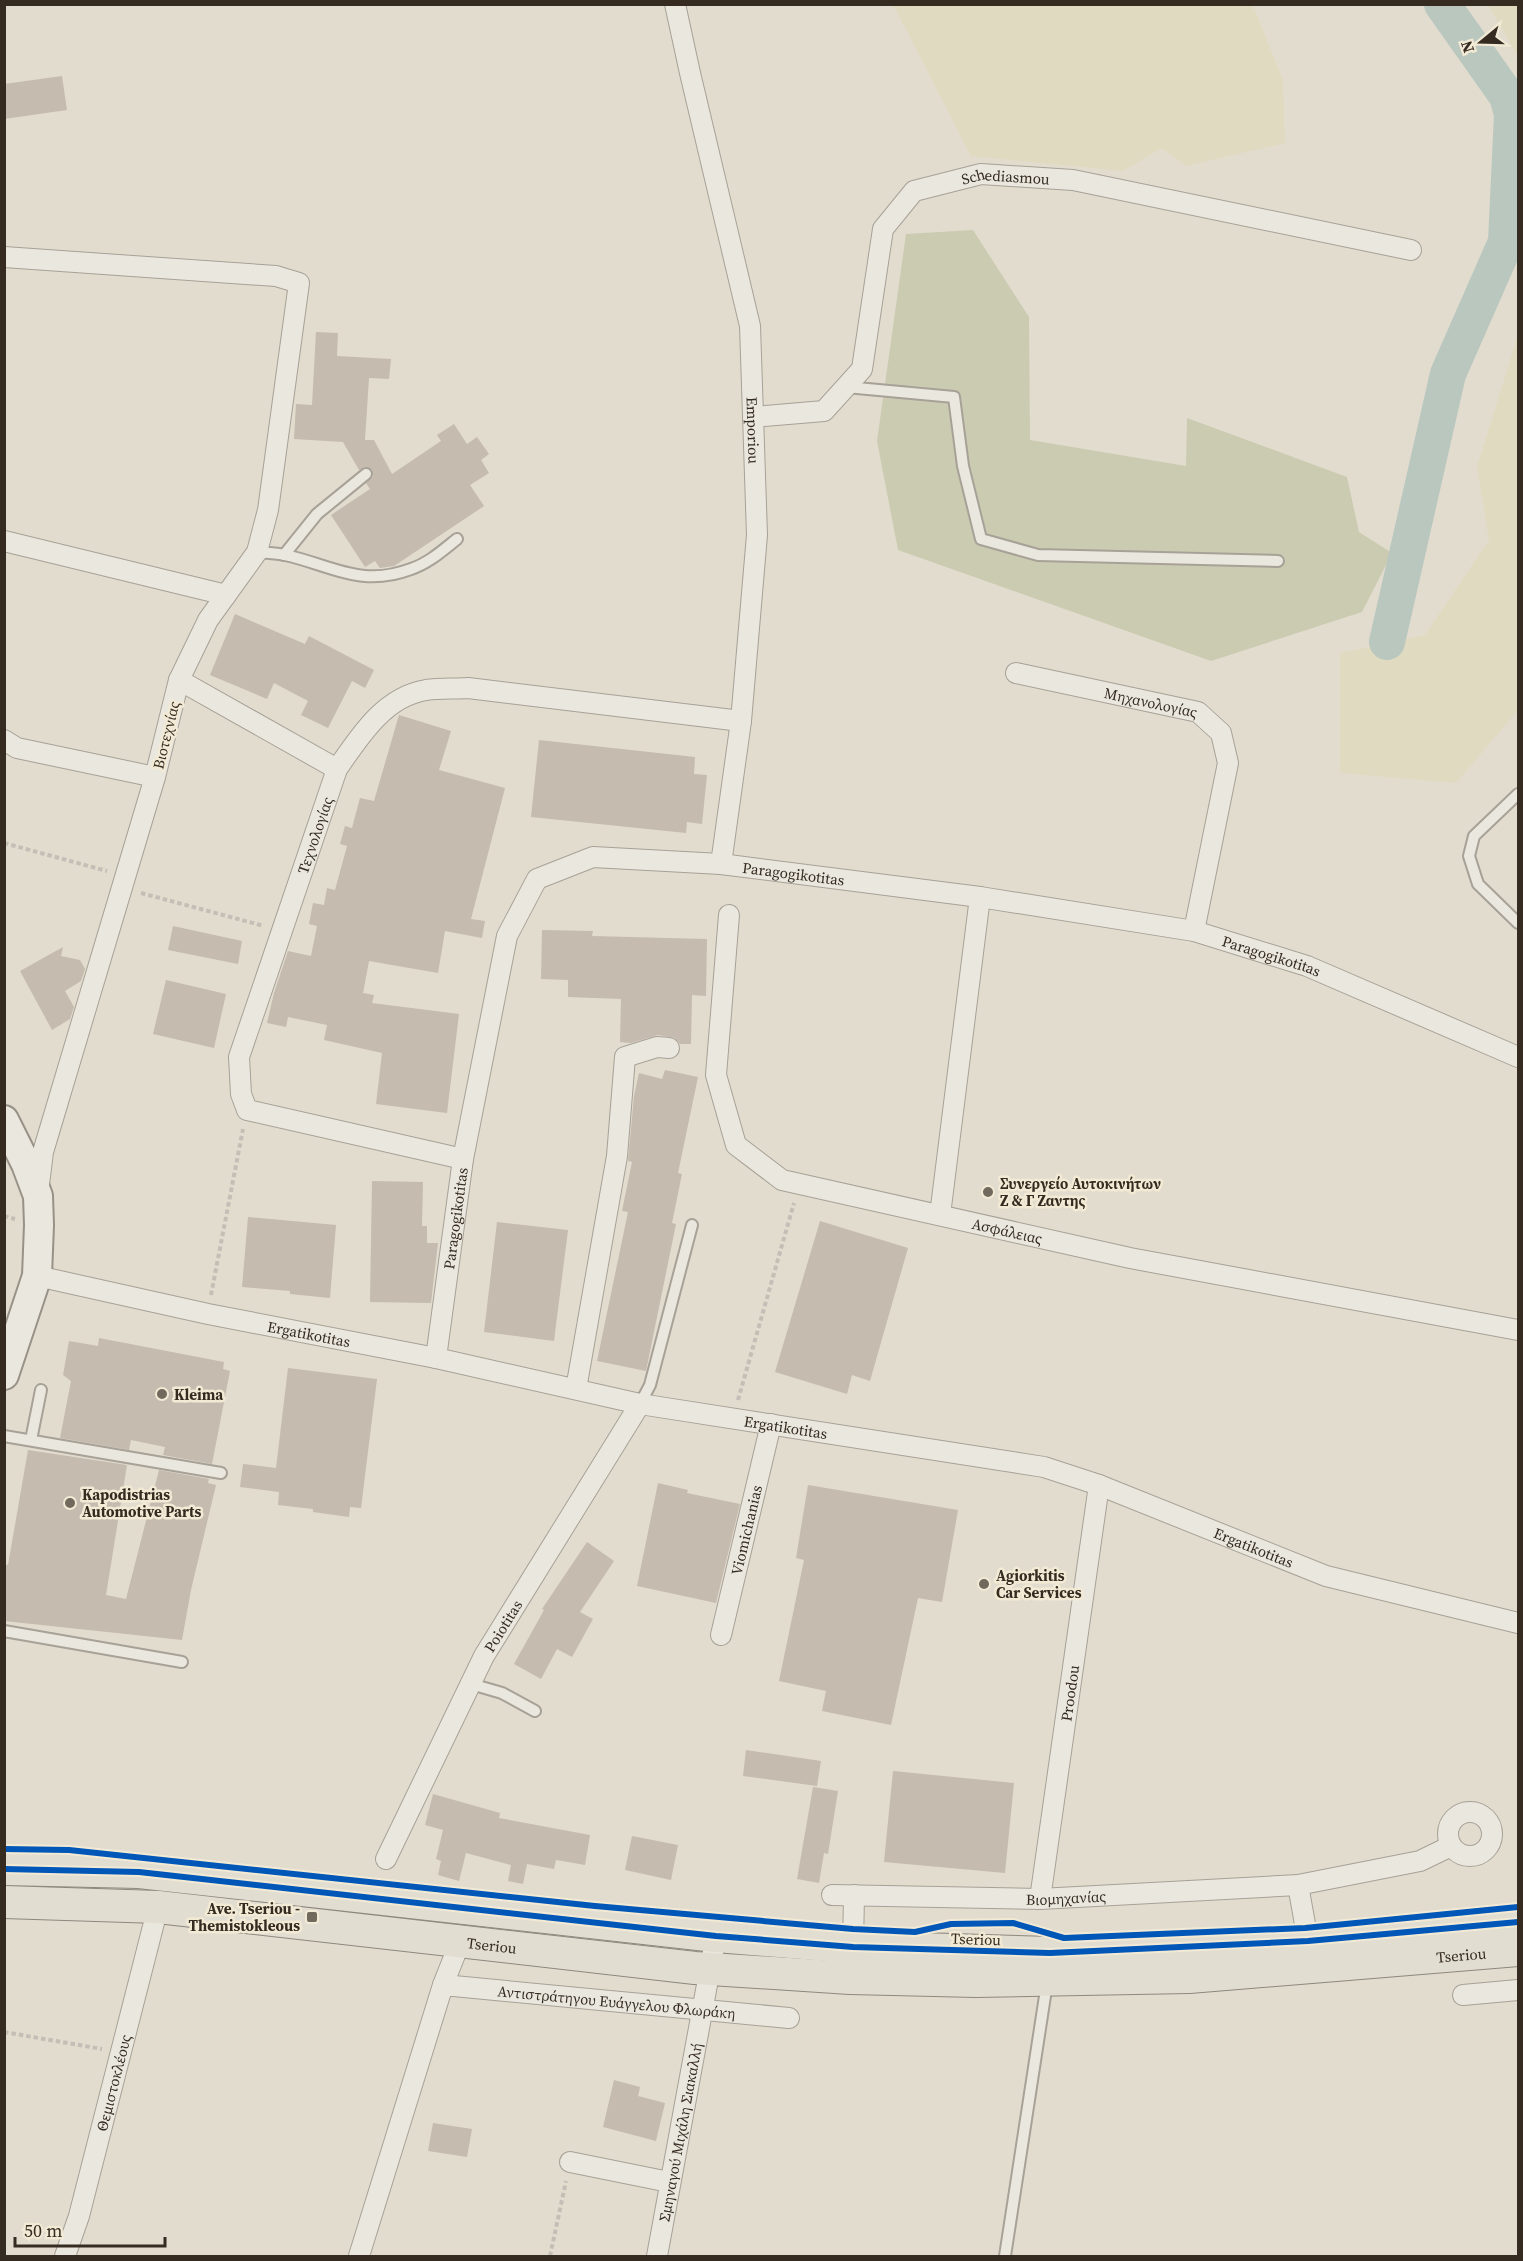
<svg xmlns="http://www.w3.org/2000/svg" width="1523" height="2261" viewBox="0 0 1523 2261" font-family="'Source Serif 4',serif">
  <rect width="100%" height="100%" fill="#e2dcce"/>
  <g fill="#e0dac0">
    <path d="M 891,5 L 1253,5 L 1283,80 L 1285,143 L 1186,166 L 1162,148 L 1123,171 L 971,156 L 895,8 Z"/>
    <path d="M 1488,5 L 1518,5 L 1518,56 Z"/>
    <path d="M 1518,335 L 1518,710 L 1456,783 L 1340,773 L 1340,653 L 1425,635 L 1489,540 L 1477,467 Z"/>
  </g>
  <path fill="#cbcbb1" d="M 973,230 L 1029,317 L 1030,440 L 1186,466 L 1187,418 L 1347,477 L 1359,532 L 1392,553 L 1362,612 L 1211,661 L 898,550 L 877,441 L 906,234 Z"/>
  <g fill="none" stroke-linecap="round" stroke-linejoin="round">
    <path stroke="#b9c7bf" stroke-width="36" d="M 1387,642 L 1448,374 L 1506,242 L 1512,114 L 1507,96 L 1442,4"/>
  </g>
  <g fill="#c5bbaf">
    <path d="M 62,76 L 67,110 L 4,119 L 4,84 Z"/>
    <path d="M 316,332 L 338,333 L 337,356 L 391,359 L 389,379 L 369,378 L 365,440 L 374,440 L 392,474 L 441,441 L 437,435 L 454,424 L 467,444 L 477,437 L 489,454 L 481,460 L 489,473 L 470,485 L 484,506 L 394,566 L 380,568 L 375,561 L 365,567 L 331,515 L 370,489 L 366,483 L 373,477 L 372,470 L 365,467 L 359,470 L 343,442 L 294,439 L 296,404 L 312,405 Z"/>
    <path d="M 235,614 L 305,644 L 309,636 L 374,670 L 365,688 L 352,681 L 328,728 L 301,715 L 308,701 L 274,683 L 267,699 L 210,675 Z"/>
    <path d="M 399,715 L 451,731 L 439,770 L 505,788 L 471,919 L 485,921 L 482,938 L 445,931 L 438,973 L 369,961 L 363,993 L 374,995 L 372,1003 L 459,1014 L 447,1113 L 376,1104 L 382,1053 L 324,1040 L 327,1025 L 288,1017 L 286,1027 L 267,1023 L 274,993 L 288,951 L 311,956 L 317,926 L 309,924 L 313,903 L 324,905 L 327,888 L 335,890 L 347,846 L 340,844 L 345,826 L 352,828 L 360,798 L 374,801 Z"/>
    <path d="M 539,740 L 695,757 L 694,774 L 707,775 L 702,824 L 687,822 L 686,833 L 531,817 Z"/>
    <path d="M 173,926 L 242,941 L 238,964 L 168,950 Z"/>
    <path d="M 542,930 L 593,931 L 592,936 L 707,939 L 706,996 L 692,995 L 691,1044 L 680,1044 L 675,1038 L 658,1035 L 631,1043 L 620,1042 L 621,999 L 568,997 L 568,980 L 541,979 Z"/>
    <path d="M 63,947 L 61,956 L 80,960 L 85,969 L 81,981 L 65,991 L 74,1007 L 70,1019 L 52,1030 L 20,971 Z"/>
    <path d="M 166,980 L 226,994 L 214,1048 L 153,1034 Z"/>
    <path d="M 665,1070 L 698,1077 L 678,1173 L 682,1174 L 672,1223 L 676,1224 L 646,1371 L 597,1361 L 628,1212 L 622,1211 L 632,1162 L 628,1161 L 634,1096 L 639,1073 L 662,1079 Z"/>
    <path d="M 372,1181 L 423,1182 L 422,1226 L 427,1226 L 427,1243 L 438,1243 L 431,1303 L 370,1302 Z"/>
    <path d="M 248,1217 L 336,1225 L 330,1298 L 290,1294 L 290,1291 L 242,1287 Z"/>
    <path d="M 820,1221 L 908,1248 L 870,1381 L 852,1375 L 847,1394 L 775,1372 Z"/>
    <path d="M 497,1222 L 568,1230 L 554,1341 L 484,1332 Z"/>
    <path d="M 99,1338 L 224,1362 L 223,1369 L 230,1371 L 212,1464 L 163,1455 L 165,1447 L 131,1440 L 129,1450 L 60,1438 L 71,1381 L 63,1375 L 69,1341 L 98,1346 Z"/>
    <path d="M 288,1368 L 377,1379 L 361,1508 L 350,1507 L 349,1517 L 313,1512 L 313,1509 L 278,1505 L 279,1492 L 240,1487 L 243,1464 L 276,1468 Z"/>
    <path d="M 28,1450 L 127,1465 L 106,1595 L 126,1599 L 159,1470 L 209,1479 L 208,1483 L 216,1485 L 191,1590 L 182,1640 L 4,1621 L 4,1564 L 8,1565 Z"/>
    <path d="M 658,1483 L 688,1490 L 687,1493 L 740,1504 L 716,1603 L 637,1586 Z"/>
    <path d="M 808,1485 L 958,1510 L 942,1602 L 918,1598 L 891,1725 L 822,1711 L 826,1691 L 779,1681 L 804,1560 L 796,1558 Z"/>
    <path d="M 587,1542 L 614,1561 L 580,1612 L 593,1619 L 572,1657 L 557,1649 L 541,1679 L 514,1664 L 544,1610 L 542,1609 Z"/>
    <path d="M 746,1750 L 821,1761 L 817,1786 L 743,1776 Z"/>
    <path d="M 893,1771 L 1014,1783 L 1005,1873 L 884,1862 Z"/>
    <path d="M 813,1787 L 838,1791 L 828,1854 L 824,1853 L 819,1883 L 797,1879 Z"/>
    <path d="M 433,1794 L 500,1813 L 499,1818 L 590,1835 L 585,1865 L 556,1860 L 554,1869 L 527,1864 L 523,1884 L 508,1881 L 511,1865 L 466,1853 L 459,1881 L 438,1875 L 441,1861 L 436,1859 L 443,1830 L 425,1825 Z"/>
    <path d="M 632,1836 L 678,1845 L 671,1880 L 625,1870 Z"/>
    <path d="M 614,2080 L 640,2087 L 638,2096 L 665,2103 L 656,2141 L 603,2127 Z"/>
    <path d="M 433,2123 L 472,2129 L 467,2157 L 428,2151 Z"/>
  </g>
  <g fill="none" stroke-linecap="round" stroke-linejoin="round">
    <defs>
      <g id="lane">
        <path d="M 846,387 L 954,397 L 963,466 L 981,539 L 1038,555 L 1278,561"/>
        <path d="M 257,552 C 266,553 276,553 285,555 C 331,565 361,588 411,569 C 429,563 443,550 457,539"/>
        <path d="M 284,555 L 317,514 L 366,474"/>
        <path d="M 1518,794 L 1474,836 L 1469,856 L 1478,884 L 1518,923"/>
        <path d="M 640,1404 L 650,1385 L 692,1225"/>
        <path d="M 4,1436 L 221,1473"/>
        <path d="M 31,1440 L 41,1390"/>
        <path d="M 4,1631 L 182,1662"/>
        <path d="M 471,1684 L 502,1693 L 535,1711"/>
        <path d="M 1005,2256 L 1047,1983"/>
      </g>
      <g id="street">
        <path id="s1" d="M 675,4 L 690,73 L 750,326 L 757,535 L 741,721 L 721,864"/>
        <path d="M 4,257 L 276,276 L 299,283 L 268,510 L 257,552 L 208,620 L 179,680 L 155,777 L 43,1152 L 38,1192"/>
        <path id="s2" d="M 753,417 L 824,411 L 862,369 L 883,229 L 914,191 L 981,174 L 1073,180 L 1411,250"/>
        <path d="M 4,541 L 226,595"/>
        <path id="s3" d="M 1016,673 L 1198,712 L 1221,733 L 1228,763 L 1194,931"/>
        <path d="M 179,680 L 337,769"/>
        <path d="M 4,740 L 17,748 L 155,777"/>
        <path id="s4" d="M 729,915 L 716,1075 L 736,1145 L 782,1180 L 1130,1258 L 1518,1330"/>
        <path id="s5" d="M 463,1159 L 247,1110 L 241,1094 L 239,1057 L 337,769 C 360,736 384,697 426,690 C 440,688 454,689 468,688 L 741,721"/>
        <path d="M 940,1215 L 980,897"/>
        <path id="s6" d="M 37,1276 L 208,1314 L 436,1358 L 640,1404 L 1044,1467 L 1099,1485 L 1326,1576 L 1518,1623"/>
        <path id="s7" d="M 436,1358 L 463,1159 L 507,936 L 537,879 L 593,857 L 721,864 L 980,897 L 1194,931 L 1307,966 L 1518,1057"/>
        <path d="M 576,1389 L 617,1156 L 625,1057 L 657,1047 L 669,1048"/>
        <path id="s8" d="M 721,1635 L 771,1424"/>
        <circle cx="1470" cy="1834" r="22"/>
        <path id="s9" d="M 386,1859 L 484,1656 L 640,1404"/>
        <path d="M 1298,1885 L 1308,1941"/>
        <path id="s10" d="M 832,1895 L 1040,1899 L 1298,1885 L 1420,1861 L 1451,1846"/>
        <path id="s11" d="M 1040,1899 L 1099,1485"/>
        <path d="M 853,1947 L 854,1895"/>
        <path d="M 443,1985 L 460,1942"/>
        <path d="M 1463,1995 L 1518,1990"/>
        <path d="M 570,2162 L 669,2182"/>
        <path id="s12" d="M 65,2256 L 79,2216 L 158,1907"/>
        <path id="s13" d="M 359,2256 L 443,1985 L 789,2018"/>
        <path id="s14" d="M 657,2256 L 716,1936"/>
      </g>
      <path id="secondary" d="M 4,1120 L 26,1164 L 38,1196 L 39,1225 L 37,1276 L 4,1375"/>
      <g id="primary">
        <path d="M 4,1869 L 139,1872 L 716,1936 L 853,1947 L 1050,1953 L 1308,1941 L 1518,1922"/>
        <path id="s15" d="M 4,1902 L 158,1907 L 695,1968 L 850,1978 L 976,1981 L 1189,1977 L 1518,1950"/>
      </g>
    </defs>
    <use href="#lane" stroke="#a7a197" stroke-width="14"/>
    <use href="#street" stroke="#a7a197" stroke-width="22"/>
    <use href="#secondary" stroke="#979187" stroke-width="32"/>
    <use href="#primary" stroke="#8d877e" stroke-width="34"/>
    <g stroke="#c3beb6" stroke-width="4" stroke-dasharray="4.5 3" stroke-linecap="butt">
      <path d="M 4,843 L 107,871"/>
      <path d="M 141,893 L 264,926"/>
      <path d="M 4,1216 L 15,1219"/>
      <path d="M 211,1295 L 243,1129"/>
      <path d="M 738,1400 L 794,1203"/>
      <path d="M 4,2032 L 102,2049"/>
      <path d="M 550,2256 L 566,2181"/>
    </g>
    <use href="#lane" stroke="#eae7df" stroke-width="10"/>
    <use href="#street" stroke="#eae7df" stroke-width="20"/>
    <use href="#secondary" stroke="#eae7df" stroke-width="28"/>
    <use href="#primary" stroke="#e2ddd1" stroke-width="32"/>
    <defs>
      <g id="cycleway">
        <path d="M 4,1849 L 69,1850 L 595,1906 L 853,1929 L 915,1932 L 951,1924 L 1013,1923 L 1064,1938 L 1305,1928 L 1518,1907"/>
        <path d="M 4,1869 L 139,1872 L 716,1936 L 853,1947 L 1050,1953 L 1308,1941 L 1518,1922"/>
      </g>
    </defs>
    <use href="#cycleway" stroke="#f2ead5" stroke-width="10"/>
    <use href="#cycleway" stroke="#0057b8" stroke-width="6"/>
  </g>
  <g fill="#72695d" stroke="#f2ead5" stroke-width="2">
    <circle cx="988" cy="1192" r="6"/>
    <circle cx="162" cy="1394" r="6"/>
    <circle cx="70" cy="1503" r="6"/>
    <circle cx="984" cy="1584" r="6"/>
    <rect x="306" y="1911" width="12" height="12" rx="3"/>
  </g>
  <g text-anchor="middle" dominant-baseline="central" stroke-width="5" stroke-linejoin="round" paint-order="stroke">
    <g font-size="15" fill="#352b20" stroke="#f2ead5">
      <text stroke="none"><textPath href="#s2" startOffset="412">Schediasmou</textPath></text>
      <text stroke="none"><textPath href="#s1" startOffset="435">Emporiou</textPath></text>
      <text stroke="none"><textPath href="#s3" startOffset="138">Μηχανολογίας</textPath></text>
      <text transform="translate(166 735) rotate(-76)">Βιοτεχνίας</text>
      <text stroke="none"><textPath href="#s5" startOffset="510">Τεχνολογίας</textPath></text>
      <text stroke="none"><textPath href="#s7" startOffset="754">Paragogikotitas</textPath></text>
      <text stroke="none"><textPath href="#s7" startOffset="1240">Paragogikotitas</textPath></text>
      <text stroke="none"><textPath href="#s7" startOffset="141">Paragogikotitas</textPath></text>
      <text stroke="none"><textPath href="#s4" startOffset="522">Ασφάλειας</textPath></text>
      <text stroke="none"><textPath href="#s6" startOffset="278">Ergatikotitas</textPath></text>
      <text stroke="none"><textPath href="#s6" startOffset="764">Ergatikotitas</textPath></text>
      <text stroke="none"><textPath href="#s8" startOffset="108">Viomichanias</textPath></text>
      <text stroke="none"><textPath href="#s6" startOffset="1250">Ergatikotitas</textPath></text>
      <text stroke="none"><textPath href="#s9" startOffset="261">Poiotitas</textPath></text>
      <text stroke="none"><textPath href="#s11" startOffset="208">Proodou</textPath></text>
      <text stroke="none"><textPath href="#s10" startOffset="234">Βιομηχανίας</textPath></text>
      <text transform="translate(976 1939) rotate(2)">Tseriou</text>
      <text stroke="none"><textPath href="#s15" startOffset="490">Tseriou</textPath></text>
      <text stroke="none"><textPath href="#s15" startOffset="1462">Tseriou</textPath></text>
      <text stroke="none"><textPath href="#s13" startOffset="458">Αντιστράτηγου Ευάγγελου Φλωράκη</textPath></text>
      <text stroke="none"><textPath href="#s12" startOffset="180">Θεμιστοκλέους</textPath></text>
      <text stroke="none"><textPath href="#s14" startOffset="126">Σμηναγού Μιχάλη Σιακαλλή</textPath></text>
    </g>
    <g font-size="15" font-weight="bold" fill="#352b20" stroke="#f2ead5" text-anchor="start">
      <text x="1000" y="1183">Συνεργείο Αυτοκινήτων<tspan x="1000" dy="17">Ζ &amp; Γ Ζαντης</tspan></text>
      <text x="174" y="1394">Kleima</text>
      <text x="82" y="1494">Kapodistrias<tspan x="82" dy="17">Automotive Parts</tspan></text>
      <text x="996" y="1575">Agiorkitis<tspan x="996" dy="17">Car Services</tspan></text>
      <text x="300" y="1908" text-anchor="end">Ave. Tseriou -<tspan x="300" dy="17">Themistokleous</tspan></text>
    </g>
  </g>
  <rect width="1523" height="2261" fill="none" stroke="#352b20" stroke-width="12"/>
  <g transform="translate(1481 42) rotate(251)" stroke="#f2ead5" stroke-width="4.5" paint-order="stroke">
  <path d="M0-4.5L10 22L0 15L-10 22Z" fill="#352b20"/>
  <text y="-9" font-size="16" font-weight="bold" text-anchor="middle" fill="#352b20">N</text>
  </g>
  <path d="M15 2237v9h150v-9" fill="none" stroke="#352b20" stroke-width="3"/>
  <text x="24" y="2237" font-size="18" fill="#352b20" stroke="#f2ead5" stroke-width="4.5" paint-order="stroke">50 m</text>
</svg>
